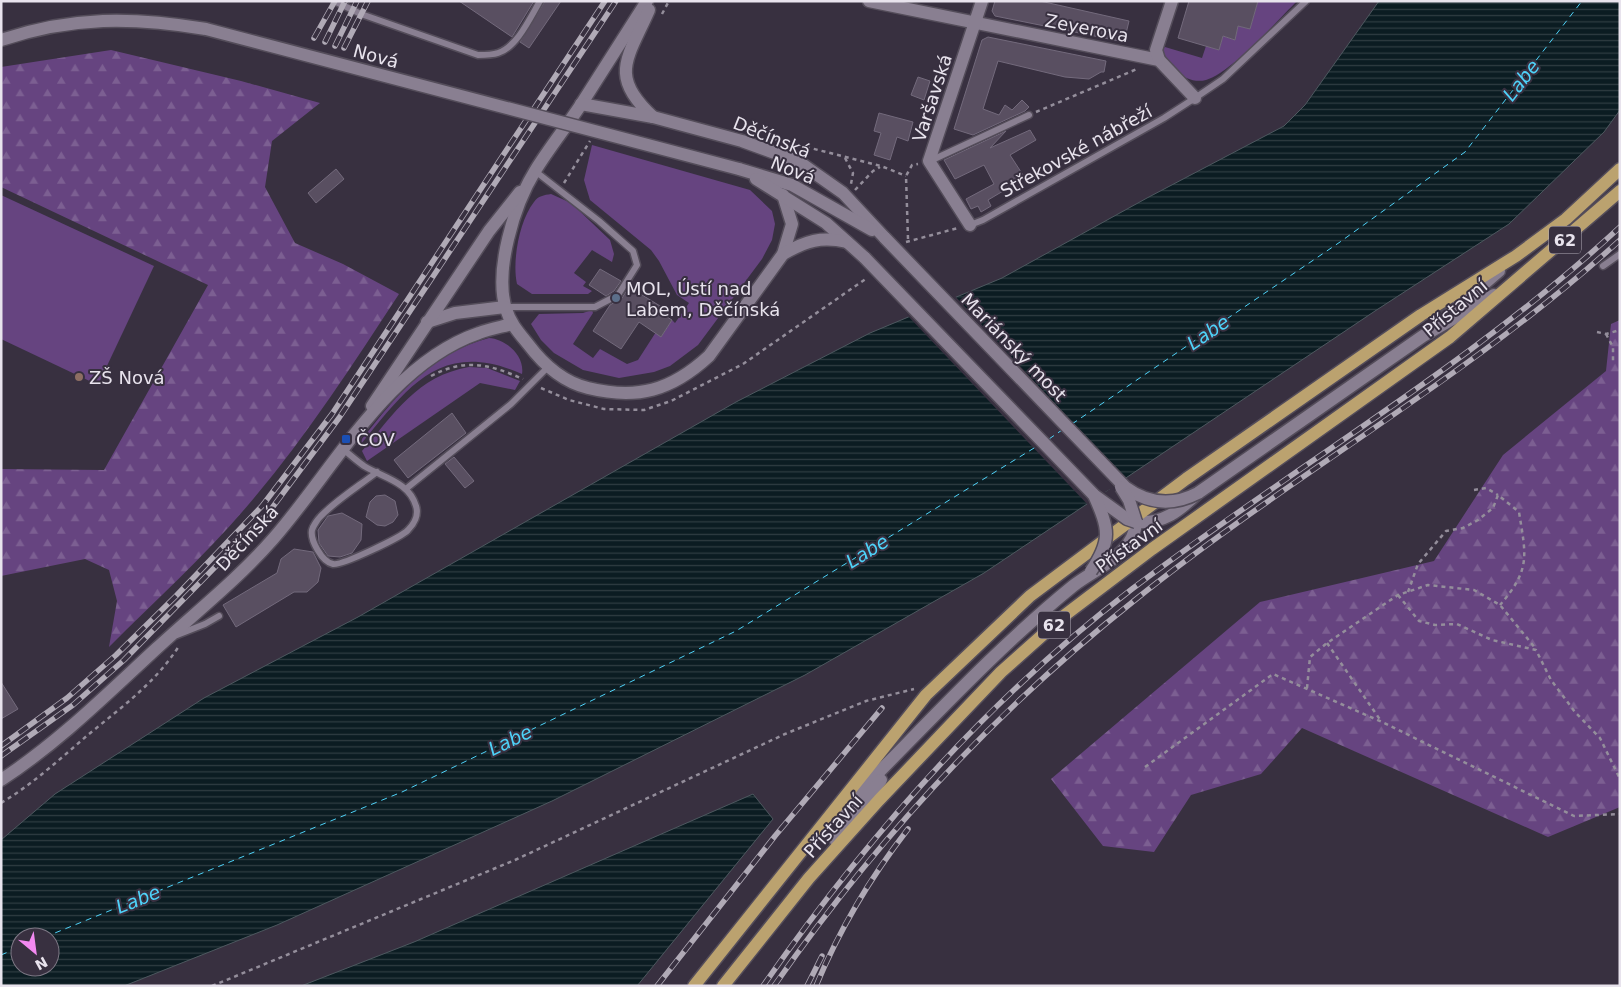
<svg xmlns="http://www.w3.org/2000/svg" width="1621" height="987" viewBox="0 0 1621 987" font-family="'DejaVu Sans',sans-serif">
  <defs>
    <pattern id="forest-firs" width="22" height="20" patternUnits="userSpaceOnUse" patternTransform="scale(1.25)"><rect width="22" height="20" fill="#664480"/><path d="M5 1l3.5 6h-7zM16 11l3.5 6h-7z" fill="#7c5f92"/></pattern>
    <pattern id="water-rules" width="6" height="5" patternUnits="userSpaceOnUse" patternTransform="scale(1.25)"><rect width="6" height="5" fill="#0b1c22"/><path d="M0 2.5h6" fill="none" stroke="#2f3d42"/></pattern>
  </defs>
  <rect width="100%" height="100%" fill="#383040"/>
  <g fill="#664480">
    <path d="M 1258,1 L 1297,1 C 1277,21 1231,73 1206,80 C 1186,85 1169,67 1161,50 L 1165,47 L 1202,58 L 1206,46 L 1219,50 L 1223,36 L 1235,40 L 1238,26 L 1250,29 Z"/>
    <path d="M 592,145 L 750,190 L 772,211 L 775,224 L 772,240 L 762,259 L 698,345 L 670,366 L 654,372 L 619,378 L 583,370 L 554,353 L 541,340 L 531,324 L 539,314 L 583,313 L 592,310 L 593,313 L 573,344 L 593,358 L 600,349 L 627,364 L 638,360 L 656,332 L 661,337 L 672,320 L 675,323 L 689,303 L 677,295 L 659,261 L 651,250 L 590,200 L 584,180 Z"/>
    <path d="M 551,194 L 571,203 L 610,240 L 614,254 L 612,262 L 592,250 L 574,273 L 586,282 L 583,286 L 592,291 L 588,294 L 532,294 L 517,284 C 512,262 519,221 534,202 C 538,196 544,195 551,194 Z"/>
    <path d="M 1,195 L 154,266 L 98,385 L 1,339 Z"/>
    <path d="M 489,338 C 506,339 525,356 522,374 C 441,338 408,387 361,444 L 362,439 C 398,394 430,354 489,338 Z"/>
    <path d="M 469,367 L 487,368 L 520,381 L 515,390 L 480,383 L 367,461 L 362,451 C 395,413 417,376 469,367 Z"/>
  </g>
  <g fill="url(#forest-firs)">
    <path d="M 111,50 L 241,81 L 320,103 L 272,141 L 265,187 L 295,243 L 343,264 L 399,294 C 353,364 308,434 254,498 C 210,551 158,598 109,647 L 117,601 L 109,570 L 85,559 L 1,576 L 1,469 L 104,470 L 208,285 L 1,187 L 1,67 Z"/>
    <path d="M 1620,320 L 1620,807 L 1548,837 L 1302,728 L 1261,774 L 1191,795 L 1154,852 L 1103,846 L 1051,779 L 1260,602 L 1434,561 L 1503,455 L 1606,371 L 1611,324 Z"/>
  </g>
  <g fill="url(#water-rules)" stroke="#4d585f" fill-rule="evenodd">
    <path d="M 1379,1 L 1620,1 L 1620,110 L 1604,132 L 1509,224 L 1375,311 L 984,573 L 805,675 L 552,801 L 277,925 L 124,986 L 1,986 L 1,840 L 55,794 L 204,698 L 358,617 L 736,402 L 870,333 L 1002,278 L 1147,198 L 1284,126 L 1305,105 ZM 20,937 L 50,937 L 50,967 L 20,967 Z"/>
    <path d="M 753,794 L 773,819 L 637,986 L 301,986 L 414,942 Z"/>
  </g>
  <path fill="#383040" d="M 954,295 L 1114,467 L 1128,480 L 1112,490 L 1110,489 L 1105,492 L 1106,494 L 1089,506 L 907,315 Z"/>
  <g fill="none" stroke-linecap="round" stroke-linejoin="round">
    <g stroke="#4ed2f8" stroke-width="1" stroke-dasharray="6 5" stroke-linecap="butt">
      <path d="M 1072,424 L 1340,242 L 1465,152 L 1582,1"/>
      <path d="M 1049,439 L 1062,430"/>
      <path d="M 45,937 L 402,792 L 736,631 L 1039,445"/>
      <path d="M 1,955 L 20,947"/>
    </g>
  </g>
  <g fill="#594f61" stroke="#736a7c">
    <path d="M 459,1 L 534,1 L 512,37 Z"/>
    <path d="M 545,1 L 561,1 L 529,48 L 520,42 Z"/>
    <path d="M 995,1 L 1040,1 L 1129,21 L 1124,42 L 995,16 L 992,11 Z"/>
    <path d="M 1189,1 L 1258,1 L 1250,29 L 1238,26 L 1235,40 L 1223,36 L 1219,50 L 1178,38 Z"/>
    <path d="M 988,37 L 1106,61 L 1104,72 L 1101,72 L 1089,79 L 1065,77 L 998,61 L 983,109 L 999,115 L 1005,105 L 1012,110 L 1022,100 L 1029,107 L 1025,111 L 973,135 L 954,129 L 982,40 Z"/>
    <path d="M 918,77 L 930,81 L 924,100 L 911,95 Z"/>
    <path d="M 879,113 L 913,122 L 908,141 L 897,137 L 890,160 L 874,155 L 881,133 L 874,131 Z"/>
    <path d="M 1030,130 L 1036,140 L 1010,155 L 1025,178 L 988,200 L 991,206 L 981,212 L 978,206 L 971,209 L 966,199 L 994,184 L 984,165 L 955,179 L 944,160 L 1006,131 L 990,148 Z"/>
    <path d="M 336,169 L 344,179 L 316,203 L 308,193 Z"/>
    <path d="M 600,269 L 621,281 L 614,291 L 606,296 L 589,285 Z"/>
    <path d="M 629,287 L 665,309 L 662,314 L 672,320 L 661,337 L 639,322 L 621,349 L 593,331 L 610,305 L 622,298 Z"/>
    <path d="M 452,413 L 466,433 L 408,478 L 394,460 Z"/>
    <path d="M 454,457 L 474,481 L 465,488 L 445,464 Z"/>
    <path d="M 385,495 L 395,501 L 398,515 L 393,522 L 385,526 L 377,525 L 366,517 L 370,502 L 376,496 Z"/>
    <path d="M 342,513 L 362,524 L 361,540 L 352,553 L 340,557 L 328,556 L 319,543 L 318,530 L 328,516 Z"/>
    <path d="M 294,549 L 313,552 L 321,568 L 318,582 L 307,592 L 294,592 L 236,627 L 223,605 L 277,573 L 281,559 Z"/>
    <path d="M 1,682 L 18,709 L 1,719 Z"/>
  </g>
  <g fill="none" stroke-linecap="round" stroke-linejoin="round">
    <defs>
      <g id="lane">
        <path d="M 334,1 L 361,14 L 478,55 C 484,55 492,55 498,53 C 517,47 530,18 540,1"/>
        <path d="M 930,161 L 1029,115"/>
        <path d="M 970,225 L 983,220 L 1164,118 L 1195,98 L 1223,79 L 1306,1"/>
        <path d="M 1603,266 L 1620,254"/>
        <path d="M 505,307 L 595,307 L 618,295 L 637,265 L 633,251 L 599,221 L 535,171"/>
        <path d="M 343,449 C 350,455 357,461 364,466 C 384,478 409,482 416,506 C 419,515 414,524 408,530 C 402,537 341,566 333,564 C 322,562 310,540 312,530 C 313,526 318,519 320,517 C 336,500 359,486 377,472"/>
        <path d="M 407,488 L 511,404 L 548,367"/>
        <path d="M 177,635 L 205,624 L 219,616"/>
      </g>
      <g id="street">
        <path d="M 869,1 L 1159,60 L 1195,98"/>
        <path d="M 1159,60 L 1156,50 L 1172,1"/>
        <path d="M 970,225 L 929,161 L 982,1"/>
      </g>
      <g id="secondary">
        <path d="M 647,1 C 625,35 604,69 582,103 C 567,126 549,148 535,171 C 514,205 494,271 506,309 C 510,323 519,333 528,344 C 543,364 563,382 588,388 C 637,400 671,391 709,356 L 783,254 L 792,224 L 783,195"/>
        <path d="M 649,10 C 628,58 608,76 653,117"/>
        <path d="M 1,40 C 73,16 133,17 206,29"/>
        <path d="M 581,104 L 653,117 L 742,141 L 799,162 L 843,193 L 885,238"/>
        <path d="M 739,169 L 792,185 L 872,230"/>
        <path d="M 756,179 L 826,223 L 865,258"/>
        <path d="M 783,254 C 806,241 821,236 847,242"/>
        <path d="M 1448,315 L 1499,271"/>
        <path d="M 427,322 L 455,313 L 505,307"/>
        <path d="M 372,406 L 489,231 L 520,192"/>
        <path d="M 1,780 C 58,743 107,694 157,648 C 196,612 238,579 273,539 C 333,471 388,364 479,333 C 489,329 501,327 512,324"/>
        <path d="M 835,816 C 914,739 987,656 1073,586 C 1096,568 1134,555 1136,522 C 1164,524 1179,511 1198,493 L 1423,336 L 1494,295"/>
        <path d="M 836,841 L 881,780"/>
      </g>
      <g id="primary">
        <path d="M 694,986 L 926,695 L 1030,596 L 1186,479 L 1421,315 L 1516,256 L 1566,219 L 1620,169"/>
        <path d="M 723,986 L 809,878 L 879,800 L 1001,672 L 1065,615 L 1152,549 L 1450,337 L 1620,191"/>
      </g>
    </defs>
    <use href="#lane" stroke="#544d5a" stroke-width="9"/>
    <use href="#street" stroke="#544d5a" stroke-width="15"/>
    <use href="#secondary" stroke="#544d5a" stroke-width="15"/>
    <use href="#primary" stroke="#544d5a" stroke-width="15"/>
    <g stroke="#948e9b" stroke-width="2.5" stroke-dasharray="4 4" stroke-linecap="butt">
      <path d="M 662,14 L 669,1"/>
      <path d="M 1036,112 L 1137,69"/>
      <path d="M 775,139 L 881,166 L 906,176"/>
      <path d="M 845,158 L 853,173 L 851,184"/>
      <path d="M 564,183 L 590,141"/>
      <path d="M 855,190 L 873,171 L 880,167"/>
      <path d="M 908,239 L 906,176 L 912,165 L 918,164"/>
      <path d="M 906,242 L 958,228"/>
      <path d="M 1597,332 L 1606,334 L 1620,330"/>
      <path d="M 1606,334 L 1613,347 L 1613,364"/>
      <path d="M 431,376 C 465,358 489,364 523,379"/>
      <path d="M 541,388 L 569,400 L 604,409 L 644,410 L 671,401 L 743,364 L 867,278"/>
      <path d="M 1474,490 L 1486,488 L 1498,495"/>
      <path d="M 1408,592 L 1418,564 L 1446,531 L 1463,528 L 1478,520 L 1493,508 L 1498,495 L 1519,512 C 1526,556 1531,569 1500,605"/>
      <path d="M 1398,595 L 1419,621 L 1435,625 L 1457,624 L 1492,640 L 1536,650 L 1551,680 L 1575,712 L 1600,738 L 1620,779"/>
      <path d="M 1327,643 L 1381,721"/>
      <path d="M 1307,688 L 1310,657 L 1327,643 L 1398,595 L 1428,585 L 1474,590 L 1500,605 L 1536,649"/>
      <path d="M 1145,767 L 1273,674 L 1382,722 L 1574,816 L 1620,814"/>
      <path d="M 1,803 C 33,784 61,758 89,734 C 122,707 156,682 179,646"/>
      <path d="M 212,986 L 515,860 L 785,734 L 866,701 L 914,689"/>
    </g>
    <use href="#lane" stroke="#897f91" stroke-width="6"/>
    <use href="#street" stroke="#897f91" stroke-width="12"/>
    <use href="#secondary" stroke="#897f91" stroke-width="12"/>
    <use href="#primary" stroke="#bba26f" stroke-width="12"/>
    <defs>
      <g id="rail">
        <path d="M 314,38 L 335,1"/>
        <path d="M 325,42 L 345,1"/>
        <path d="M 335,46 L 357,1"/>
        <path d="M 344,48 L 368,1"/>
        <path d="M 1,746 L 67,698 L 116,655 L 176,596 L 262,506 L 332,414 L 605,1"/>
        <path d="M 1,756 L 73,705 L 124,660 L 269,512 L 339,418 L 616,1"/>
        <path d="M 657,986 L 775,836 L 882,708"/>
        <path d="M 763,986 C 866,838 988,699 1132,589 C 1293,467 1471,365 1620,227"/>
        <path d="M 774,986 C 876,840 996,710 1135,600 C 1292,474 1471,376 1620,240"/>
        <path d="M 807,986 L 822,956"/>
        <path d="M 816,986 C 840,928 870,878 908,829"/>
      </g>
    </defs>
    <use href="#rail" stroke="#b0aab6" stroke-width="5.5"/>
    <use href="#rail" stroke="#383040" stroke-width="4" stroke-dasharray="11" stroke-linecap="butt"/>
    <defs>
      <g id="secondary-bridge">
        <path d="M 206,29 L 739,169"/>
        <path d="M 885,238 L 1125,487 C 1148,504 1173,506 1198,493"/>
        <path d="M 865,258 L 1094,495 L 1127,519 L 1136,522"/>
        <path d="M 1121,487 L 1129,500 L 1136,522"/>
        <path d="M 1091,571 C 1112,540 1109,529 1094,495"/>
      </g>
    </defs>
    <use href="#secondary-bridge" stroke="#544d5a" stroke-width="15" stroke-linecap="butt"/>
    <use href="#secondary-bridge" stroke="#897f91" stroke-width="12"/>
  </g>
  <circle fill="#5c6f8a" stroke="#383040" stroke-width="2" cx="616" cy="298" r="5"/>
  <circle fill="#8d6e63" stroke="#383040" stroke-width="2" cx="79" cy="377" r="5"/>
  <rect fill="#1a4fb4" stroke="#383040" stroke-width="2" x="341" y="434" width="10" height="10" rx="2.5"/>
  <g text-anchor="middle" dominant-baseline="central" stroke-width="4" stroke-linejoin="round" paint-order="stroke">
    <g fill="#383040" stroke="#b3adb9" stroke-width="1">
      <rect x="1549" y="226.5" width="32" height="27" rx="4"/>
      <rect x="1038" y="611.5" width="32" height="27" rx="4"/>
    </g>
    <g font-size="16" font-weight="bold" fill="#e8e3ed">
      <text x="1565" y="240">62</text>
      <text x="1054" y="625">62</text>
    </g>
    <g font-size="18" fill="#e8e3ed" stroke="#383040">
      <text transform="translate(1087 28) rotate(11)">Zeyerova</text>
      <text transform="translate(376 56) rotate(15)">Nová</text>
      <text transform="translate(932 98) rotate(-72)">Varšavská</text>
      <text transform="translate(772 137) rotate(22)">Děčínská</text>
      <text transform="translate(1076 151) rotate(-29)">Střekovské nábřeží</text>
      <text transform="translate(793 170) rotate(22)">Nová</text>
      <text transform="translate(1455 308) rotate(-40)">Přístavní</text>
      <text transform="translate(1014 347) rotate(46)">Mariánský most</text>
      <text transform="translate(247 538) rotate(-47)">Děčínská</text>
      <text transform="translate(1129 546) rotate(-36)">Přístavní</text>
      <text transform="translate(833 826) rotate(-48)">Přístavní</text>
    </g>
    <g font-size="18" fill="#e8e3ed" stroke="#383040" text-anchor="start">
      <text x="626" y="288">MOL, Ústí nad<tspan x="626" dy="21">Labem, Děčínská</tspan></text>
      <text x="89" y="377">ZŠ Nová</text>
      <text x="356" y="439">ČOV</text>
    </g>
    <g font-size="19" font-style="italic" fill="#4ed2f8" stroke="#383040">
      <text transform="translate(1521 80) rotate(-52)">Labe</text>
      <text transform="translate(1208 332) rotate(-34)">Labe</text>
      <text transform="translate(867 551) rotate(-32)">Labe</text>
      <text transform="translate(510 740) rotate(-26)">Labe</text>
      <text transform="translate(138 899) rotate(-22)">Labe</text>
    </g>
  </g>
  <rect width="1621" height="987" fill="none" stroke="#e8e3ed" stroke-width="5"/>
  <g transform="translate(35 952) rotate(151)"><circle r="24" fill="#383040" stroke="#7e7885"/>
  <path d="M0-4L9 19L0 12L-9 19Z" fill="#f389f1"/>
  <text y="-8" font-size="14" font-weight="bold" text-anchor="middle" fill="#e8e3ed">N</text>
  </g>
</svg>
